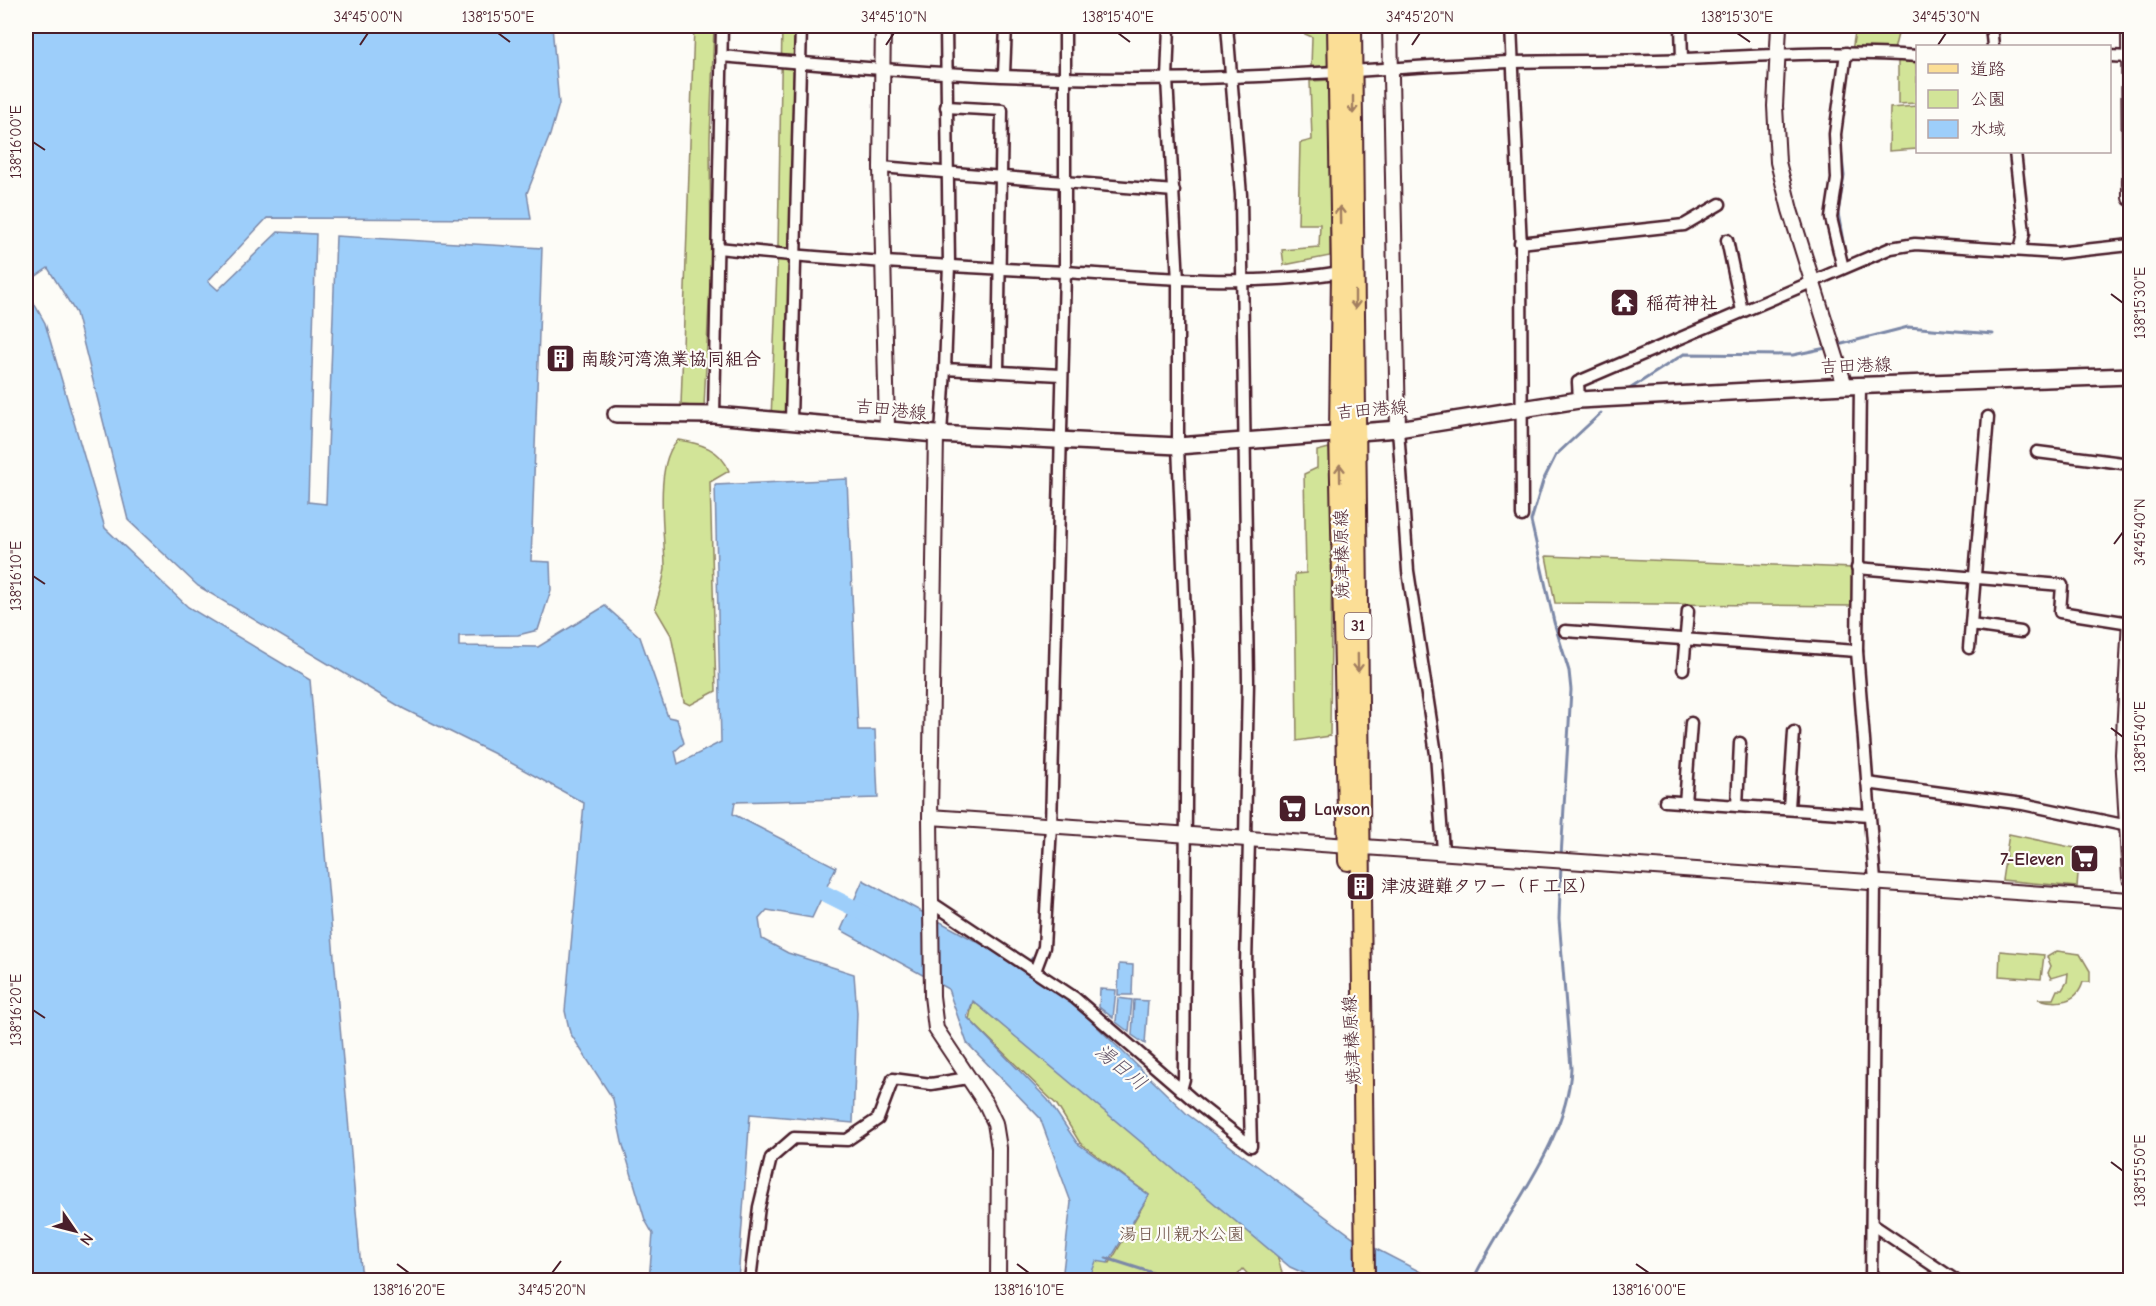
<svg xmlns="http://www.w3.org/2000/svg" width="2156" height="1306" viewBox="0 0 2156 1306" font-family="'Comic Neue','Klee One',sans-serif">
  <rect width="100%" height="100%" fill="#fdfcf7"/>
  <filter id="ink" filterUnits="userSpaceOnUse"><feTurbulence type="fractalNoise" baseFrequency=".0167" numOctaves="2"/><feDisplacementMap in="SourceGraphic" scale="12" xChannelSelector="R" yChannelSelector="G"/><feConvolveMatrix kernelMatrix="1 2 1 2 8 2 1 2 1" color-interpolation-filters="sRGB"/></filter>
  <g filter="url(#ink)">
    <g fill="#d2e498" stroke="#8e8262" stroke-width="1.5">
      <path d="M 694,26 L 714,26 L 710,140 L 711,262 L 704,407 L 681,405 Z"/>
      <path d="M 782,26 L 800,26 L 791,420 L 771,419 L 778,246 Z"/>
      <path d="M 1291,26 L 1330,26 L 1331,67 L 1311,67 L 1312,37 L 1291,28 Z"/>
      <path d="M 1856,26 L 1900,26 L 1894,50 L 1852,51 Z"/>
      <path d="M 1898,61 L 1916,61 L 1917,103 L 1898,104 Z"/>
      <path d="M 1331,80 L 1330,256 L 1284,265 L 1282,250 L 1319,247 L 1320,224 L 1298,224 L 1300,143 L 1312,140 L 1310,81 Z"/>
      <path d="M 1917,106 L 1917,149 L 1889,151 L 1890,108 Z"/>
      <path d="M 678,440 C 700,443 721,449 729,471 L 710,482 L 716,691 L 690,705 L 684,702 L 671,635 L 655,608 C 658,596 664,580 665,568 C 665,535 653,463 678,440 Z"/>
      <path d="M 1329,448 L 1332,512 L 1330,736 L 1297,741 L 1295,574 L 1306,573 L 1304,474 L 1317,468 L 1317,451 Z"/>
      <path d="M 1546,556 L 1853,568 L 1854,606 L 1555,603 Z"/>
      <path d="M 2009,834 L 2080,849 L 2077,887 L 2002,880 Z"/>
      <path d="M 2000,951 L 2044,955 L 2041,979 L 1999,976 Z"/>
      <path d="M 2057,951 L 2080,954 L 2090,971 L 2090,982 L 2083,982 C 2077,1004 2056,1004 2038,999 L 2053,999 L 2057,990 L 2062,990 L 2067,982 L 2068,973 L 2051,978 L 2048,973 L 2051,966 L 2047,957 Z"/>
      <path d="M 973,1001 L 1276,1251 L 1284,1280 L 1253,1280 L 1243,1269 L 1233,1280 L 1089,1280 L 1089,1272 L 1096,1260 L 1110,1263 L 1149,1195 L 1080,1143 L 1057,1105 L 969,1019 Z"/>
    </g>
    <g fill="#9dcefa" stroke="#7c88a7" stroke-width="1.5">
      <path d="M 26,26 L 552,26 L 559,104 L 550,135 L 527,193 L 531,219 L 267,218 L 208,281 L 218,290 L 278,232 L 316,234 L 308,502 L 326,504 L 336,236 L 542,248 L 531,561 L 550,562 L 551,590 L 538,630 L 518,635 L 459,636 L 459,646 L 538,647 L 605,606 L 640,637 L 668,717 L 677,719 L 684,743 L 675,751 L 678,764 L 721,742 L 715,485 L 847,479 L 858,730 L 875,730 L 878,798 L 735,802 L 733,814 L 836,867 L 812,918 L 767,910 L 759,919 L 762,939 L 788,953 L 854,974 L 857,1013 L 853,1123 L 750,1114 L 738,1280 L 649,1280 L 653,1234 L 645,1220 L 622,1142 L 613,1099 L 570,1033 L 565,1011 L 584,803 L 493,753 L 404,709 L 198,586 L 128,520 L 76,313 L 48,268 L 26,283 Z"/>
      <path d="M 26,289 L 45,323 L 105,528 L 188,607 L 310,680 L 362,1280 L 26,1280 Z"/>
      <path d="M 863,880 L 1051,982 L 1187,1114 L 1353,1237 L 1436,1280 L 1319,1280 L 1290,1267 L 973,1001 L 967,1017 L 1048,1100 L 1077,1143 L 1149,1195 L 1108,1263 L 1096,1261 L 1089,1280 L 1062,1280 L 1071,1202 L 1040,1118 L 967,1043 L 948,989 L 841,930 Z"/>
      <path d="M 1119,964 L 1133,965 L 1132,995 L 1118,995 Z"/>
      <path d="M 1100,989 L 1116,990 L 1113,1018 L 1099,1007 Z"/>
      <path d="M 1118,998 L 1132,1000 L 1129,1032 L 1116,1022 Z"/>
      <path d="M 1134,1000 L 1148,1001 L 1145,1044 L 1132,1035 Z"/>
    </g>
    <g fill="none" stroke-linecap="round" stroke-linejoin="round">
      <g stroke="#7c88a7" stroke-width="3">
        <path d="M 1840,141 L 1844,176 L 1838,213 L 1845,253"/>
        <path d="M 1842,344 L 1908,327 L 1993,334"/>
        <path d="M 1628,390 L 1684,354 L 1793,355 L 1826,348"/>
        <path d="M 1561,857 L 1571,690 L 1569,671 L 1554,622 L 1531,521 L 1543,481 L 1556,455 L 1601,413"/>
        <path d="M 1030,961 L 1036,954"/>
        <path d="M 1106,1258 L 1153,1273 L 1165,1280"/>
        <path d="M 1473,1280 C 1504,1214 1568,1143 1571,1068 L 1559,919 L 1561,863"/>
      </g>
      <path stroke="#9dcefa" stroke-width="16" d="M 824,893 L 870,916"/>
      <defs>
        <g id="minor">
          <path d="M 946,26 L 949,265 L 945,369 L 1061,375"/>
          <path d="M 1169,26 L 1167,79 L 1178,281 L 1178,446 L 1187,662 L 1184,1079 L 1181,1090"/>
          <path d="M 1227,26 L 1241,195 L 1248,681 L 1245,838"/>
          <path d="M 1511,26 L 1521,247 L 1522,516"/>
          <path d="M 1681,26 L 1682,59"/>
          <path d="M 1991,26 L 1993,46"/>
          <path d="M 721,56 C 891,71 1062,84 1232,77 C 1324,74 1416,66 1509,62 C 1567,60 1625,62 1683,59 C 1761,56 1839,50 1918,56"/>
          <path d="M 2110,56 L 2128,57"/>
          <path d="M 1004,74 L 1006,26"/>
          <path d="M 946,107 L 1002,110 L 998,371"/>
          <path d="M 2015,152 L 2024,233 L 2020,250"/>
          <path d="M 881,167 L 1174,191"/>
          <path d="M 1727,240 L 1742,311"/>
          <path d="M 1520,243 L 1684,225 L 1720,204"/>
          <path d="M 718,248 C 832,260 948,266 1063,272 C 1158,277 1246,288 1341,272"/>
          <path d="M 1843,268 L 1831,218 L 1837,179 L 1835,134 L 1846,53"/>
          <path d="M 1860,385 L 1857,651 L 1875,881 L 1871,1280"/>
          <path d="M 1579,400 L 1578,382 L 1891,248 L 1915,244 L 2057,253 L 2130,245"/>
          <path d="M 714,415 L 722,26"/>
          <path d="M 791,420 L 801,26"/>
          <path d="M 1398,429 L 1408,571 L 1436,754 L 1443,851"/>
          <path d="M 941,434 L 945,369"/>
          <path d="M 2037,452 L 2130,464"/>
          <path d="M 1857,568 L 2062,585 L 2060,612 L 2130,623"/>
          <path d="M 1971,625 L 2021,632"/>
          <path d="M 1565,631 L 1857,651"/>
          <path d="M 1969,648 L 1988,417"/>
          <path d="M 1683,669 L 1688,611"/>
          <path d="M 1867,783 L 2023,804 L 2128,826"/>
          <path d="M 1665,801 L 1869,815"/>
          <path d="M 1685,803 L 1691,723"/>
          <path d="M 1737,806 L 1740,743"/>
          <path d="M 1789,808 L 1794,732"/>
          <path d="M 932,903 L 1075,998 L 1199,1105 L 1251,1146 L 1246,965 L 1249,839"/>
          <path d="M 1035,971 L 1044,947 L 1051,826 L 1065,272 L 1065,26"/>
          <path d="M 1873,1225 L 1955,1280"/>
          <path d="M 750,1280 L 759,1207 L 771,1158 L 794,1138 L 847,1140 L 878,1119 L 893,1079 L 931,1084 L 968,1078"/>
        </g>
        <g id="tertiary">
          <path d="M 883,26 L 881,167 L 887,428"/>
          <path d="M 1390,26 L 1398,429"/>
          <path d="M 1779,26 L 1775,106 L 1778,162 L 1790,210 L 1845,386"/>
          <path d="M 2129,26 L 2130,198"/>
          <path d="M 936,434 L 930,817 L 932,996 L 936,1029 L 986,1104 L 995,1123 L 999,1148 L 998,1280"/>
          <path d="M 2130,619 L 2123,754 L 2130,878"/>
          <path d="M 930,817 L 2130,900"/>
        </g>
        <path id="secondary" d="M 616,414 L 714,415 L 936,434 L 1178,446 L 1398,429 L 1579,400 L 1845,386 L 2130,376"/>
        <g id="primary">
          <path d="M 1337,26 L 1341,272 L 1339,432 L 1348,861"/>
          <path d="M 1352,26 L 1365,1280"/>
        </g>
      </defs>
      <use href="#minor" stroke="#4a1f2b" stroke-width="15"/>
      <use href="#tertiary" stroke="#4a1f2b" stroke-width="18"/>
      <use href="#secondary" stroke="#4a1f2b" stroke-width="20"/>
      <use href="#primary" stroke="#4a1f2b" stroke-width="22"/>
      <use href="#minor" stroke="#fdfcf7" stroke-width="10"/>
      <use href="#tertiary" stroke="#fdfcf7" stroke-width="14"/>
      <use href="#secondary" stroke="#fdfcf7" stroke-width="15"/>
      <use href="#primary" stroke="#fbde96" stroke-width="18"/>
    </g>
    <defs><path id="oneway-shaft" d="M-6 0H5M1.5-3L5.5 0L1.5 3" fill="none" stroke-width="1.6" stroke-linecap="round" stroke-linejoin="round" transform="scale(1.5)"/></defs>
    <g stroke="#a27e60">
      <use href="#oneway-shaft" transform="translate(1353 105) rotate(90)"/>
      <use href="#oneway-shaft" transform="translate(1340 215) rotate(-91)"/>
      <use href="#oneway-shaft" transform="translate(1355 300) rotate(90)"/>
      <use href="#oneway-shaft" transform="translate(1340 473) rotate(-91)"/>
      <use href="#oneway-shaft" transform="translate(1358 663) rotate(89)"/>
    </g>
  </g>
  <path fill="none" stroke="#4a1f2b" stroke-width="2" d="M 498,33 L 510,42M 1118,33 L 1130,42M 1737,33 L 1750,42M 360,45 L 368,33M 886,45 L 894,33M 1412,45 L 1420,33M 1938,45 L 1946,33M 33,142 L 45,150M 2111,294 L 2123,303M 2114,544 L 2123,532M 33,576 L 45,584M 2111,728 L 2123,737M 33,1010 L 45,1018M 2111,1162 L 2123,1171M 397,1264 L 409,1273M 1017,1264 L 1029,1273M 1636,1264 L 1649,1273M 552,1273 L 561,1261"/>
  <defs>
    <symbol id="temple-square" viewBox="-11 -11 22 22"><rect x="-9" y="-9" width="18" height="18" rx="4" fill="#4a1f2b" stroke="#fdfcf7"/><path d="M0-6L5-2H3V0L6.5 2.5H4V6H1.5V3h-3V6H-4V2.5H-6.5L-3 0V-2H-5Z" fill="#fff"/></symbol>
    <symbol id="building-square" viewBox="-11 -11 22 22"><rect x="-9" y="-9" width="18" height="18" rx="4" fill="#4a1f2b" stroke="#fdfcf7"/><path d="M-4-6H4V6H1V3H-1V6H-4ZM-2.5-4.3h1.7v1.8h-1.7ZM.8-4.3h1.7v1.8H.8ZM-2.5-1h1.7V.8h-1.7ZM.8-1h1.7V.8H.8Z" fill="#fff"/></symbol>
    <symbol id="supermarket-square" viewBox="-11 -11 22 22"><rect x="-9" y="-9" width="18" height="18" rx="4" fill="#4a1f2b" stroke="#fdfcf7"/><path d="M-6-5.5h2.5l.6 2H6L4.5 2H-2.5L-4.4-4H-6ZM-1.5 3.2a1.3 1.3 0 1 0 .1 0ZM3 3.2a1.3 1.3 0 1 0 .1 0Z" fill="#fff"/></symbol>
  </defs>
  <g fill-rule="evenodd">
    <use href="#temple-square" x="1608" y="286" width="33" height="33"/>
    <use href="#building-square" x="544" y="342" width="33" height="33"/>
    <use href="#supermarket-square" x="1276" y="792" width="33" height="33"/>
    <use href="#supermarket-square" x="2068" y="842" width="33" height="33"/>
    <use href="#building-square" x="1344" y="870" width="33" height="33"/>
  </g>
  <g text-anchor="middle" dominant-baseline="central" stroke-width="4.5" stroke-linejoin="round" paint-order="stroke">
    <rect fill="#fdfcf7" stroke="#806168" stroke-width="1.5" x="1344.5" y="613" width="27" height="26" rx="4.5"/>
    <g font-size="16" font-weight="bold" fill="#4a1f2b">
      <text x="1358" y="626">31</text>
    </g>
    <g font-size="18" font-weight="bold" fill="#4a1f2b" stroke="#fdfcf7" text-anchor="start">
      <text x="1646" y="303">稲荷神社</text>
      <text x="581" y="359">南駿河湾漁業協同組合</text>
      <text x="1314" y="809">Lawson</text>
      <text x="2064" y="859" text-anchor="end">7-Eleven</text>
      <text x="1381" y="886">津波避難タワー（Ｆ工区）</text>
    </g>
    <g font-size="18" fill="#4a1f2b" stroke="#fdfcf7">
      <text transform="translate(1856 366) rotate(-2)">吉田港線</text>
      <text transform="translate(891 410) rotate(6)">吉田港線</text>
      <text transform="translate(1372 410) rotate(-5)">吉田港線</text>
      <text transform="translate(1342 554) rotate(-91)">焼津榛原線</text>
      <text transform="translate(1352 1040) rotate(-93)">焼津榛原線</text>
    </g>
    <g font-size="18" fill="#6c5046" stroke="#fdfcf7">
      <text x="1182" y="1234">湯日川親水公園</text>
    </g>
    <g font-size="20" font-style="italic" fill="#635469" stroke="#fdfcf7">
      <text transform="translate(1121 1067) rotate(40)">湯日川</text>
    </g>
  </g>
  <rect width="2156" height="1306" fill="none" stroke="#fdfcf7" stroke-width="66"/>
  <rect x="1916" y="45" width="195" height="108" fill="#fdfcf7" stroke="#b5a4a5" stroke-width="1.5"/>
  <rect x="1928" y="64" width="30" height="9" fill="#fbde96" stroke="#b5a4a5" stroke-width="1.5"/>
  <text x="1970" y="75" font-size="18" fill="#4a1f2b">道路</text>
  <rect x="1928" y="90" width="30" height="18" fill="#d2e498" stroke="#b5a4a5" stroke-width="1.5"/>
  <text x="1970" y="105" font-size="18" fill="#4a1f2b">公園</text>
  <rect x="1928" y="120" width="30" height="18" fill="#9dcefa" stroke="#b5a4a5" stroke-width="1.5"/>
  <text x="1970" y="135" font-size="18" fill="#4a1f2b">水域</text>
  <g transform="translate(75 1231) rotate(125)" stroke="#fdfcf7" stroke-width="4.5" paint-order="stroke">
  <path d="M0-4.5L10 22L0 15L-10 22Z" fill="#4a1f2b"/>
  <text y="-9" font-size="16" font-weight="bold" text-anchor="middle" fill="#4a1f2b">N</text>
  </g>
  <rect x="33" y="33" width="2090" height="1240" fill="none" stroke="#4a1f2b" stroke-width="2"/>
  <g font-size="15" text-anchor="middle" fill="#4a1f2b">
    <text x="368" y="22">34°45'00"N</text>
    <text x="498" y="22">138°15'50"E</text>
    <text x="894" y="22">34°45'10"N</text>
    <text x="1118" y="22">138°15'40"E</text>
    <text x="1420" y="22">34°45'20"N</text>
    <text x="1737" y="22">138°15'30"E</text>
    <text x="1946" y="22">34°45'30"N</text>
    <text transform="translate(16 142) rotate(-90)" y="5">138°16'00"E</text>
    <text transform="translate(2140 303) rotate(-90)" y="5">138°15'30"E</text>
    <text transform="translate(2140 532) rotate(-90)" y="5">34°45'40"N</text>
    <text transform="translate(16 576) rotate(-90)" y="5">138°16'10"E</text>
    <text transform="translate(2140 737) rotate(-90)" y="5">138°15'40"E</text>
    <text transform="translate(16 1010) rotate(-90)" y="5">138°16'20"E</text>
    <text transform="translate(2140 1171) rotate(-90)" y="5">138°15'50"E</text>
    <text x="409" y="1295">138°16'20"E</text>
    <text x="552" y="1295">34°45'20"N</text>
    <text x="1029" y="1295">138°16'10"E</text>
    <text x="1649" y="1295">138°16'00"E</text>
  </g>
</svg>
